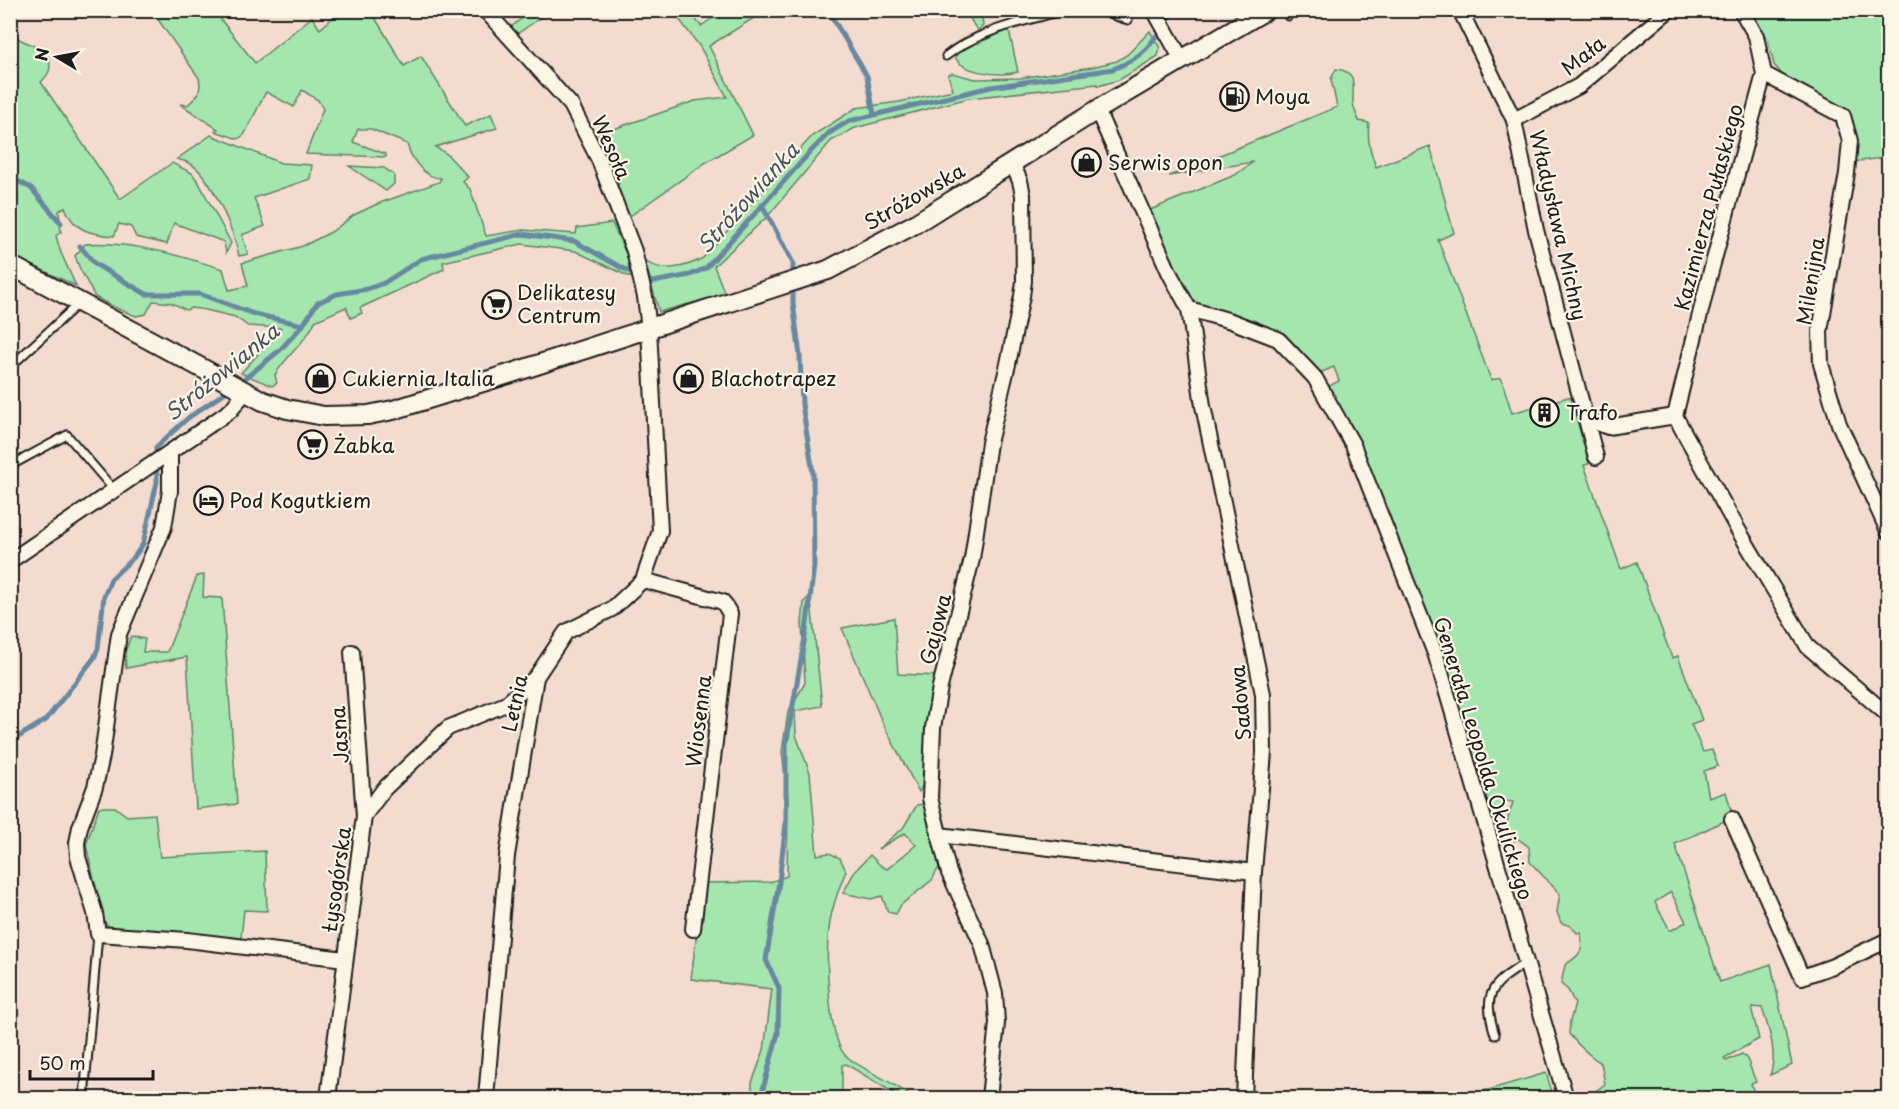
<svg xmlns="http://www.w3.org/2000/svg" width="1899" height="1109" viewBox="0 0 1899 1109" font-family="'Playpen Sans',sans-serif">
  <rect width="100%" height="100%" fill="#f3dccf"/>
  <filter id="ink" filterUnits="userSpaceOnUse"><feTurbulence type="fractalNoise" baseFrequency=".0167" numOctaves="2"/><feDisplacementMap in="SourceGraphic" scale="12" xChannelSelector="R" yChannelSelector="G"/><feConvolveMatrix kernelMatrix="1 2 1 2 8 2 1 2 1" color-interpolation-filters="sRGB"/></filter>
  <g filter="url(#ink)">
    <g fill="#a5e6af" stroke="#608166" stroke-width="1.5" fill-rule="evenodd">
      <path d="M 532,10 L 550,11 L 517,34 L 511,27 Z"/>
      <path d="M 371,11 L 404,66 L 421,56 L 465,126 L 491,114 L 497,128 L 435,147 L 447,154 L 468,177 L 463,182 L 470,189 L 486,236 L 523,230 L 576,234 L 577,228 L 612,223 L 627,256 L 632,278 L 575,251 L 522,244 L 443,262 L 444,269 L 360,308 L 362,313 L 351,318 L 346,307 L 315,321 C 307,341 286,356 275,375 L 277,383 L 272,386 L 241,373 L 281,328 L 248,326 L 235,317 L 206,310 L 191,308 L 186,310 L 172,303 L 153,301 L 146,314 L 136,316 L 116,308 L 95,297 L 80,269 L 75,256 L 85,244 C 132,241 178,255 223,269 L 229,290 L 248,286 L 242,263 L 303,246 L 331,232 L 354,215 L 377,204 L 439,182 L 441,178 C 424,178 411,159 407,144 L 371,129 L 358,129 L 353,142 L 386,154 L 386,157 L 306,154 L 323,109 L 318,100 L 302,90 L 294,107 L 266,92 L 244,135 L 238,139 L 215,131 L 218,129 L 180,104 L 187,105 C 198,97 202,91 199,78 L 152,11 L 224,11 L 218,16 L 255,63 L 312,17 L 320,29 L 340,11 Z"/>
      <path d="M 673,11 L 689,11 L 701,26 L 723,11 L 765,11 L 709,46 L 753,135 L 705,163 L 630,216 L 625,215 L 615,190 L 619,183 L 616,174 L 609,171 L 600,148 L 602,142 L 599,134 L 695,101 L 727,97 L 700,47 Z"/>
      <path d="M 966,11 L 981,11 L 983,26 L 978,30 L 975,27 Z"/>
      <path d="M 1751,11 L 1888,11 L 1888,157 L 1855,162 L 1855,150 L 1849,122 L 1778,77 L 1781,73 L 1774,65 L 1768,40 Z"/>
      <path d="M 1009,30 L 1018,72 C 1002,76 963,74 955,57 L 959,51 Z"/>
      <path d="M 1150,31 L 1160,48 L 1158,56 L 1119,80 L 1098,86 L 1097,84 L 969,98 L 855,128 L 831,141 L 768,216 L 714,266 L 725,294 L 659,312 L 645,261 C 662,273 685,268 703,258 L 812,136 L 856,108 L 899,102 L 953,90 L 948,75 L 952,73 L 975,79 L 1020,78 L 1092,67 L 1117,61 L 1128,54 Z"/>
      <path d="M 10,32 L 21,40 L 48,52 C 51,66 52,72 41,82 L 120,199 L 172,163 L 192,173 L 199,183 L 231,243 L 226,253 L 224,242 L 174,223 L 167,244 L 136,237 L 131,227 L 119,224 L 114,236 C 91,234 73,231 65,207 L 59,211 L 61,232 L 56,236 L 61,253 L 76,286 L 11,255 Z"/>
      <path d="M 1336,69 C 1359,72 1352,85 1353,102 C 1353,108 1357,115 1359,121 L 1369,123 C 1367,139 1370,151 1376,167 L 1430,146 L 1454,233 L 1438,240 L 1491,380 L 1501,378 L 1512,413 L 1568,397 L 1571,398 L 1589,464 L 1584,465 L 1621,569 L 1637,562 L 1672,658 L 1678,656 L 1702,720 L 1691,724 L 1703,752 L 1712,750 L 1718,766 L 1704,771 L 1709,798 L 1726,792 L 1733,817 L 1675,844 L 1720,982 L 1771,964 L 1792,1065 L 1770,1075 C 1778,1053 1769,1030 1762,1008 L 1753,1007 L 1752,1011 L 1759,1039 L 1724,1058 L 1726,1061 L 1742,1054 L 1747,1059 L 1756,1082 L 1751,1084 L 1756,1098 L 1586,1098 L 1605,1084 L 1601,1063 C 1588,1055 1579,1046 1569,1034 L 1570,1021 L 1575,1004 L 1568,990 L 1561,984 L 1565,965 C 1582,954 1583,952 1581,932 L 1577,933 L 1571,926 L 1561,923 L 1557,912 L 1560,894 L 1530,862 L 1529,847 L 1517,838 L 1511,844 L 1500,844 L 1513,802 L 1506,801 L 1501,812 L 1480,797 L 1473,764 L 1325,388 L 1339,381 L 1334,367 L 1317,374 C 1295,336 1266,327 1227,315 C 1216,312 1202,309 1193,302 C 1176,287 1159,233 1150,210 L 1235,175 L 1253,162 L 1169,176 L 1337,107 L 1331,79 ZM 1671,892 L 1686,922 L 1672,930 L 1669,930 C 1666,919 1659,913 1655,902 Z"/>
      <path d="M 211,135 L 281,163 L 312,165 L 310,179 L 254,198 L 265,226 L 242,235 L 248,254 L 239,256 C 234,232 212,177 191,164 C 187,162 181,160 177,159 Z"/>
      <path d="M 349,166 L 384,168 L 394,175 L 394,184 L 386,191 Z"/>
      <path d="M 204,575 L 203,597 L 222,598 L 237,804 L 196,809 L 187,657 L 126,668 L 125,652 L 131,636 L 145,639 L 143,652 L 167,652 L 197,576 Z"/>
      <path d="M 807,599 L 811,602 L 822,706 L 795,711 L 796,735 L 810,773 L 817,855 L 829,853 L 840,858 L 846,871 C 838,890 831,909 829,929 C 825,953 828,1040 846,1056 C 866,1073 893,1080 912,1098 L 902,1098 L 846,1064 L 842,1065 L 842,1098 L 752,1098 L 752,1083 L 764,1050 L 772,989 L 691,979 L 703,883 L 770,882 L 787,876 L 788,798 L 782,752 L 788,712 L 805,683 L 802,623 L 804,602 Z"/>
      <path d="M 894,618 L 898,674 L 939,676 L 927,777 L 919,792 L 883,724 L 842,628 Z"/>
      <path d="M 923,804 L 928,807 L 940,865 L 932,880 L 901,905 L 896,914 L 888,912 L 882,896 L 871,899 L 843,893 L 855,871 L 870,855 L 881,866 L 887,869 L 916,845 L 905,833 L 878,849 L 903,828 L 917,805 Z"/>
      <path d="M 99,807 L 115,807 L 127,816 L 155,814 L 160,857 L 265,851 L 267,911 L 244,910 L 241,938 L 114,930 L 104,922 L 86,845 Z"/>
      <path d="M 1546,1073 L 1554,1098 L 1461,1098 Z"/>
    </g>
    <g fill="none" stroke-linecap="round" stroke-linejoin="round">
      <g stroke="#6888a1" stroke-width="5">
        <path d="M 833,10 L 832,17 L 867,76 L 874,114"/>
        <path d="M 10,177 L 31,188 L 61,223"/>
        <path d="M 762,205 L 793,263 L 793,303 L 800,356 L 802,404 L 813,473 L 814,566 L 806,631 L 786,745 L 786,823 L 779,882 L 766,960 L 779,988 L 778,1033 L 763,1089 L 765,1098"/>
        <path d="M 80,246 L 95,264 L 146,294 L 200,294 L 254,314 L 303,325"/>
        <path d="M 238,384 L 280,350 L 303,325 L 317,303 L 337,294 L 367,289 L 384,283 L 421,259 L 522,234 L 574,241 L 622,268 L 653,282 L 690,275 L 706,268 L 812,150 L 829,133 L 849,121 L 991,87 L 1113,69 C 1147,56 1154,40 1173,10"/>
        <path d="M 10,742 L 46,720 L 94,658 L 98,649 L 104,596 L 111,579 L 134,557 L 143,544 L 157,482 L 156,447 L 188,418 L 230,389"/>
      </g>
      <defs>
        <g id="lane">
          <path d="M 1288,15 L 1288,16"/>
          <path d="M 1115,16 L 1128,20"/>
          <path d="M 946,56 C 980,29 1024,22 1065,10"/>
          <path d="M 10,367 L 79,303"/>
          <path d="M 10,466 L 67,435 L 114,490"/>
          <path d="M 1495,1035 C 1482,992 1491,985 1527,962"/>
          <path d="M 84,1098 L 98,934"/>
        </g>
        <g id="street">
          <path d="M 485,10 L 571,105 L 599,160 L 634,251 L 645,297 L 649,329 L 660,531 L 643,580 L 612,609 L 566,632 L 536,677 L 507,856 L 486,1098"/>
          <path d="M 1154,10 L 1182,60"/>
          <path d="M 1460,10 L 1514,120 L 1536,230 L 1596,457"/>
          <path d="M 1741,10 L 1756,36 L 1764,74 L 1708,282 L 1675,416 L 1737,528 L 1808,647 L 1888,715"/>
          <path d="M 1764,74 L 1843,116 L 1850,141 L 1847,173 L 1820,331 L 1821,364 L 1839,424 L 1888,531"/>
          <path d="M 1097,110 L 1170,274 L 1189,309 L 1231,321 L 1278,339 L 1315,378 L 1353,445 L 1436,656 L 1566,1098"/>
          <path d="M 1514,120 L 1579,86 L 1669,10"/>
          <path d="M 1189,309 L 1203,406 L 1263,694 L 1264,752 L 1254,872 L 1244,1098"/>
          <path d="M 1587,419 L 1608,427 L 1675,416"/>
          <path d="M 170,454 L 170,491 L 164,527 L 119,634 L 102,756 L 95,787 L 80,827 L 77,843 L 78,857 L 95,913 L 98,934 L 187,940 L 345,959"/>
          <path d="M 10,561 L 214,422 L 231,410 L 245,392"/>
          <path d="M 643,580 L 723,602 L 730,614 L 693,929"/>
          <path d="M 352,652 L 364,816"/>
          <path d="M 1732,819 L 1802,977 L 1833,966 L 1888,940"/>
          <path d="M 939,835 L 1254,872"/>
          <path d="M 328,1098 L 364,816 L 384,789 L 448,728 L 506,704 L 536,677"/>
          <path d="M 989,1098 L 997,1023 L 995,993 L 982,944 L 949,873 L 930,798 L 933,728 L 940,687 L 972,559 L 989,443 L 1008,364 L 1022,296 L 1024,281 L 1023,195 L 1020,181 L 1012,163"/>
        </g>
        <path id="secondary" d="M 10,265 L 263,401 L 287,409 L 324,416 L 368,415 L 393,410 L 512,373 L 828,270 L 913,225 L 1097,110 L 1266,10"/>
      </defs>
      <use href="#lane" stroke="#1c1c1c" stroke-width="11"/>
      <use href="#street" stroke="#1c1c1c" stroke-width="18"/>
      <use href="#secondary" stroke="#1c1c1c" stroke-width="22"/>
      <use href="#lane" stroke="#fcf5e5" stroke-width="7"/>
      <use href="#street" stroke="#fcf5e5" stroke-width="14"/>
      <use href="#secondary" stroke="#fcf5e5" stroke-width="18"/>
    </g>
  </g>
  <defs>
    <symbol id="fuel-ring" viewBox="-11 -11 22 22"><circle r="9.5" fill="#fcf5e5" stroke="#1c1c1c" stroke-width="1.5"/><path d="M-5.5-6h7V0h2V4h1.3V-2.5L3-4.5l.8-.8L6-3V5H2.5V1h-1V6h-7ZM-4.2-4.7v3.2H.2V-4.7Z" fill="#1c1c1c"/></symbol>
    <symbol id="shop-ring" viewBox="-11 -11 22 22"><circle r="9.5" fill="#fcf5e5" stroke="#1c1c1c" stroke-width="1.5"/><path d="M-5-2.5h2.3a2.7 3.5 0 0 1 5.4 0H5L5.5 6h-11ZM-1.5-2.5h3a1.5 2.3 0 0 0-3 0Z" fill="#1c1c1c"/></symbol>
    <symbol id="supermarket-ring" viewBox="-11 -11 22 22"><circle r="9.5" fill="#fcf5e5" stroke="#1c1c1c" stroke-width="1.5"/><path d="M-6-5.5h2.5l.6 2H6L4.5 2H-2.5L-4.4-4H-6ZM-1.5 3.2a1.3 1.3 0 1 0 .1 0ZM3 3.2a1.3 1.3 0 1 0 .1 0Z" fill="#1c1c1c"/></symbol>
    <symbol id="building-ring" viewBox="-11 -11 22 22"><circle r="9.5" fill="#fcf5e5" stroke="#1c1c1c" stroke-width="1.5"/><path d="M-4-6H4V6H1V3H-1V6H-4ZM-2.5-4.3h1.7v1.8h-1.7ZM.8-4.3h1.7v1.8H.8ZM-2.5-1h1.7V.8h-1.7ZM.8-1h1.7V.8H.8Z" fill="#1c1c1c"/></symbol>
    <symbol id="hotel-ring" viewBox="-11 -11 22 22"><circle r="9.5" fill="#fcf5e5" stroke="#1c1c1c" stroke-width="1.5"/><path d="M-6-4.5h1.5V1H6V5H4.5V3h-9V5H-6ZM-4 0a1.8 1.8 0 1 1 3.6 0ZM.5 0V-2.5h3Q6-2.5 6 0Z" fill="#1c1c1c"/></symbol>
  </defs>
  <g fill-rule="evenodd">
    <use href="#fuel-ring" x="1218" y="80" width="33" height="33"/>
    <use href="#shop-ring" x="1070" y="146" width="33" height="33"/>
    <use href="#supermarket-ring" x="480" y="288" width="33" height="33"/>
    <use href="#shop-ring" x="304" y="362" width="33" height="33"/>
    <use href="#shop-ring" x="672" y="362" width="33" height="33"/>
    <use href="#building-ring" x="1528" y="396" width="33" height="33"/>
    <use href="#supermarket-ring" x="296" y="428" width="33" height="33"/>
    <use href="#hotel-ring" x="192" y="484" width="33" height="33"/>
  </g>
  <g text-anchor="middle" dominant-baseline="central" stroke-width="4.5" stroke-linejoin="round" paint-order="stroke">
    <g font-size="20" fill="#1c1c1c" stroke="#fcf5e5">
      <text transform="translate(1583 55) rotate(-38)">Mała</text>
      <text transform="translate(612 147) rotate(66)">Wesoła</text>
      <text transform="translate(914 196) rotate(-30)">Stróżowska</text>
      <text transform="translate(1708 207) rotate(-75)">Kazimierza Pułaskiego</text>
      <text transform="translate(1559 225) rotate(77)">Władysława Michny</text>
      <text transform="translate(1810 281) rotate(-81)">Milenijna</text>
      <text transform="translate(935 629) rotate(-76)">Gajowa</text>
      <text transform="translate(514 703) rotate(-78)">Letnia</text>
      <text transform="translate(1240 703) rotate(-95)">Sadowa</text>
      <text transform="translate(698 721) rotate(-83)">Wiosenna</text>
      <text transform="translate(339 735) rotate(-94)">Jasna</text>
      <text transform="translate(1484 758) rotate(73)">Generała Leopolda Okulickiego</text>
      <text transform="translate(336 879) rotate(-82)">Łysogórska</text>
    </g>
    <g font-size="20" fill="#1c1c1c" stroke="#fcf5e5" text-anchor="start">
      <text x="1255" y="96">Moya</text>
      <text x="1108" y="162">Serwis opon</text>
      <text x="517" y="292">Delikatesy<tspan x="517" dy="23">Centrum</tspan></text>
      <text x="342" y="378">Cukiernia Italia</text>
      <text x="710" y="378">Blachotrapez</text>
      <text x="1566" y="412">Trafo</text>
      <text x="333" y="445">Żabka</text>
      <text x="229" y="500">Pod Kogutkiem</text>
    </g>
    <g font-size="21" font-style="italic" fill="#42525e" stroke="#fcf5e5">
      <text transform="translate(747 197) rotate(-48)">Stróżowianka</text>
      <text transform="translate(221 371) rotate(-39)">Stróżowianka</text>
    </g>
  </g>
  <rect width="1899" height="1109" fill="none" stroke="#fcf5e5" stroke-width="36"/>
  <rect x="18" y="18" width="1863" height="1073" fill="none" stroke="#1c1c1c" stroke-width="2" filter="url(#ink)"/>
  <g transform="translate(57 57) rotate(280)" stroke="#fcf5e5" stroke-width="4.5" paint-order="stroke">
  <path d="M0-4.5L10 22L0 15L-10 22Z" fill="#1c1c1c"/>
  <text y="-9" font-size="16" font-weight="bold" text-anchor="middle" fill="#1c1c1c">N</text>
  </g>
  <path d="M30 1070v9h123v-9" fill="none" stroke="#1c1c1c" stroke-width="3"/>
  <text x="39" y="1070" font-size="18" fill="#1c1c1c" stroke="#fcf5e5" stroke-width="4.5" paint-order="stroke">50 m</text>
</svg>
